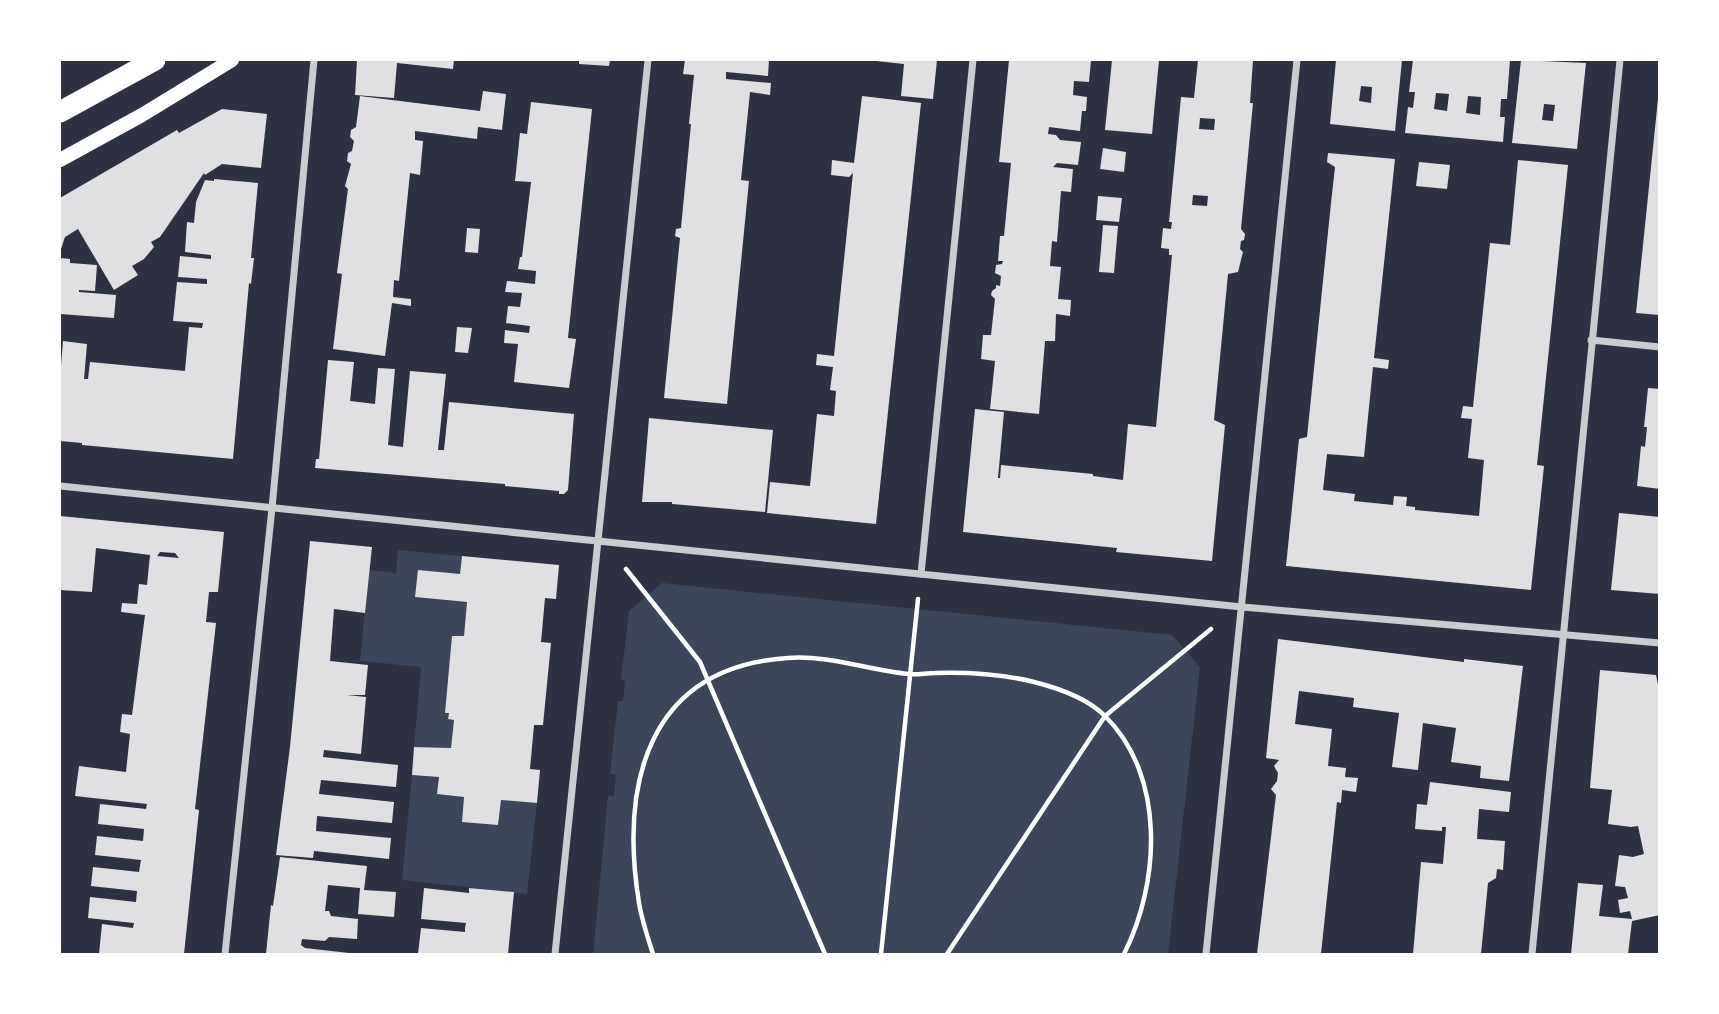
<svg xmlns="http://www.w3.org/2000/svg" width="1719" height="1014" viewBox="0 0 1719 1014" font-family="Ubuntu,sans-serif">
  <rect width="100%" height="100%" fill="#2d3142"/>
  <g fill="#3c4559">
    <path d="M 398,550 L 462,556 L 460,574 L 416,597 L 467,602 L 464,636 L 452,636 L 448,719 L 454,720 L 451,748 L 414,747 L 421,667 L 360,661 L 369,570 L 396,573 Z"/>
    <path d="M 662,583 L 1172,635 L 1200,667 L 1168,954 L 593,954 L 608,796 L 614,796 L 616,775 L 610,774 L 618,701 L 623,701 L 625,681 L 621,680 L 629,611 Z"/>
    <path d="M 412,775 L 439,777 L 437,793 L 464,797 L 462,822 L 501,800 L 537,803 L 527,894 L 402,880 Z"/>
  </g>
  <g fill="#e0e0e3" fill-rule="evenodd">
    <path d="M 357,60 L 454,60 L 453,69 L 397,63 L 394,98 L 355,95 Z"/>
    <path d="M 579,60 L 610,60 L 609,66 L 579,64 Z"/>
    <path d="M 685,60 L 769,60 L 768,76 L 726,72 L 726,79 L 771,83 L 770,95 L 750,92 L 741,180 L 749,181 L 727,404 L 664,398 L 680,238 L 675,236 L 676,229 L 681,228 L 691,124 L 689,124 L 694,75 L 683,74 Z"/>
    <path d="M 876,60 L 937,60 L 933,99 L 901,96 L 904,64 L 876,61 Z"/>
    <path d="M 1009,60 L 1091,60 L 1089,82 L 1074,81 L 1073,95 L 1087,97 L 1086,111 L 1082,111 L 1080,131 L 1049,127 L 1048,134 L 1056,135 L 1060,140 L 1081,142 L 1078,165 L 1057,163 L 1053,167 L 1073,169 L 1071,192 L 1061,191 L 1057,242 L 1052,241 L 1050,266 L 1061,267 L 1058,299 L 1071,300 L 1070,316 L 1056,314 L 1055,341 L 1045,341 L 1039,414 L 990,409 L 995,361 L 981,359 L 983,335 L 991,335 L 995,299 L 991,295 L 992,291 L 996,288 L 996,285 L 1000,286 L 1001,276 L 995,273 L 996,265 L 1002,264 L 1003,261 L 998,261 L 1000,236 L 1004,236 L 1011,163 L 999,162 Z"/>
    <path d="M 1112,60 L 1159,60 L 1152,134 L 1105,130 Z"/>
    <path d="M 1198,60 L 1253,60 L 1250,103 L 1253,103 L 1241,229 L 1245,234 L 1244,240 L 1241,241 L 1240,249 L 1243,252 L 1238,272 L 1228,274 L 1214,420 L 1225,425 L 1212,561 L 1116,552 L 1117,548 L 963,532 L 975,409 L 1004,412 L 998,478 L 1000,478 L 1001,465 L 1093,474 L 1093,476 L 1123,480 L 1128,424 L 1156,427 L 1172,255 L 1169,255 L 1169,249 L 1161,248 L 1163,228 L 1171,229 L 1172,222 L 1169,222 L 1181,97 L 1194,98 ZM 1200,118 L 1215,119 L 1214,130 L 1199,129 ZM 1193,195 L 1208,196 L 1207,206 L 1192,205 Z"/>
    <path d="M 1336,60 L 1402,60 L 1395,131 L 1330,124 ZM 1361,86 L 1372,87 L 1371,103 L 1359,101 Z"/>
    <path d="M 1413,60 L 1510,60 L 1507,99 L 1501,99 L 1500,117 L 1505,117 L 1503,142 L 1405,133 L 1408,107 L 1413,108 L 1415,92 L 1409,92 ZM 1436,93 L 1449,94 L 1447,111 L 1434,109 ZM 1468,96 L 1481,97 L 1480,115 L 1466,113 Z"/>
    <path d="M 1521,60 L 1586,63 L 1577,149 L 1512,143 ZM 1544,104 L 1555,105 L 1553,121 L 1542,120 Z"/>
    <path d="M 483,91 L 506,94 L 502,130 L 478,127 L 477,139 L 415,131 L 415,140 L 423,141 L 420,175 L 410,173 L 399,281 L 394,280 L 393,297 L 411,299 L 411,306 L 392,303 L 385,356 L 333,349 L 342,274 L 337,273 L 348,189 L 345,186 L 351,164 L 347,161 L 348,153 L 352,151 L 354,141 L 350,137 L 351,130 L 356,127 L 360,96 L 480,111 Z"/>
    <path d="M 862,96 L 921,103 L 876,524 L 767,513 L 770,482 L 810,486 L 817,414 L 834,416 L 836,391 L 830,390 L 833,367 L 816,365 L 817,354 L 834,356 L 853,173 L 849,177 L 831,175 L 832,160 L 854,163 Z"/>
    <path d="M 1658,99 L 1660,99 L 1660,315 L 1636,313 Z"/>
    <path d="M 531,102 L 592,109 L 568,338 L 576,339 L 569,388 L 514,382 L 518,344 L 504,343 L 505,330 L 529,333 L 530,326 L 506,323 L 508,306 L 520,307 L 522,293 L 505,292 L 507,281 L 535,284 L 536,271 L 518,269 L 520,257 L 522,257 L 531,182 L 515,181 L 520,133 L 527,134 Z"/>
    <path d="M 222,109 L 267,114 L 261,168 L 222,164 L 205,175 L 204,173 L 160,237 L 151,242 L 154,247 L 144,259 L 132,266 L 138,275 L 114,290 L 78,229 L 65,237 L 60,252 L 60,198 L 177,130 L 179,133 Z"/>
    <path d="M 1103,148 L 1126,152 L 1124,172 L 1100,169 Z"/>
    <path d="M 1328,153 L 1395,159 L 1374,358 L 1389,360 L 1388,369 L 1373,367 L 1364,457 L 1327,454 L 1323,490 L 1355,494 L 1354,501 L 1393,505 L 1394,496 L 1407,497 L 1406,506 L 1415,507 L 1415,510 L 1479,516 L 1484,460 L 1468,458 L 1472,419 L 1461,418 L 1463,406 L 1473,407 L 1490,243 L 1510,245 L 1518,160 L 1568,165 L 1537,465 L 1544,466 L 1531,590 L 1286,566 L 1299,439 L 1307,437 L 1331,203 L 1335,167 L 1327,162 Z"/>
    <path d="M 1419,162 L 1450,165 L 1447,189 L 1416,186 Z"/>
    <path d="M 214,179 L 258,183 L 251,258 L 254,258 L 251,284 L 249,283 L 233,459 L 82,445 L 82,443 L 60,441 L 60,377 L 63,341 L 87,344 L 84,379 L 88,379 L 90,362 L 185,371 L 189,327 L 202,328 L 203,323 L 173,321 L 177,282 L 207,284 L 207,279 L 178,277 L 180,256 L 211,259 L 211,255 L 185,252 L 187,222 L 194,223 L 196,202 L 205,180 L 214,181 Z"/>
    <path d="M 1098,196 L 1122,198 L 1119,222 L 1096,220 Z"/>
    <path d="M 1103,225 L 1118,226 L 1114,273 L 1099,272 Z"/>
    <path d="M 467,228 L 480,229 L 478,253 L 465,252 Z"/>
    <path d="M 60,258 L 70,259 L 70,263 L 97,265 L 95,291 L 79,290 L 79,292 L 116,295 L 114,318 L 60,314 Z"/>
    <path d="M 457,327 L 472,328 L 468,353 L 455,352 Z"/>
    <path d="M 328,360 L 354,362 L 350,401 L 375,404 L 378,368 L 395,369 L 388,445 L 403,447 L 410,371 L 446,374 L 438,450 L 444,450 L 449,402 L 574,414 L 568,490 L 564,494 L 559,494 L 559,491 L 505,486 L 505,484 L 315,468 L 316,459 L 319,459 Z"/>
    <path d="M 1648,388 L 1660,389 L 1660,489 L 1637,486 L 1641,446 L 1645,447 L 1647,427 L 1644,427 Z"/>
    <path d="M 649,418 L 773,430 L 765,512 L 672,504 L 672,502 L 642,502 Z"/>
    <path d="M 1619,513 L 1660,517 L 1660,594 L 1611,590 Z"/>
    <path d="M 60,516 L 224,532 L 218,592 L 209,592 L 206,622 L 216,623 L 195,809 L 199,810 L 184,954 L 99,954 L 102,924 L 133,928 L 134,923 L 88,918 L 90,897 L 136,902 L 137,891 L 91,886 L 93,867 L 139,872 L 141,860 L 95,855 L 97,836 L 143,841 L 144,829 L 98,824 L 100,804 L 146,809 L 147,804 L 75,796 L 79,766 L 126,772 L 130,734 L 120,732 L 122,714 L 132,715 L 145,615 L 121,612 L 122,603 L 137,604 L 139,584 L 147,585 L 150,555 L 96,548 L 92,592 L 60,590 ZM 160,552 L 175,553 L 179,558 L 157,556 Z"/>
    <path d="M 310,541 L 372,547 L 365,613 L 334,609 L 330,661 L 368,665 L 365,695 L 347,695 L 366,697 L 361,754 L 324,750 L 323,757 L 398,765 L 396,787 L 321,780 L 319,794 L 394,802 L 392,823 L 317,816 L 316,831 L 391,838 L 389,859 L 314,851 L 313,858 L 276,855 L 290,747 Z"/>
    <path d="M 462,556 L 559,565 L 556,599 L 545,598 L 541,642 L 551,643 L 543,725 L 534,725 L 530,769 L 540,770 L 537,803 L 501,800 L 498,825 L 462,822 L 464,797 L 437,794 L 439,777 L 412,775 L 414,747 L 451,748 L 454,720 L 448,719 L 449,713 L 445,713 L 452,636 L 464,636 L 467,602 L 415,597 L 418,570 L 460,574 Z"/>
    <path d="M 1278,639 L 1464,662 L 1464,659 L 1523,666 L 1509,781 L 1480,778 L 1481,766 L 1451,762 L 1456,728 L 1423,723 L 1418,770 L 1392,767 L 1399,713 L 1353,707 L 1354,698 L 1299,691 L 1295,724 L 1332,729 L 1328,766 L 1346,768 L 1345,777 L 1358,778 L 1356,792 L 1342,790 L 1341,803 L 1337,802 L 1321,954 L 1257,954 L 1276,795 L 1271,789 L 1277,781 L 1278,773 L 1274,766 L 1279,760 L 1266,758 Z"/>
    <path d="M 1600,670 L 1656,675 L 1660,694 L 1660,915 L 1632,921 L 1628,954 L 1571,954 L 1578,883 L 1603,885 L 1599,916 L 1632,919 L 1630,911 L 1620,913 L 1618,900 L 1628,898 L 1625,887 L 1615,886 L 1619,855 L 1633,857 L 1644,854 L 1638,826 L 1631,827 L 1608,824 L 1612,790 L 1590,788 Z"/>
    <path d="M 1430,782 L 1511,792 L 1509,812 L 1479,809 L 1477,839 L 1505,841 L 1503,870 L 1497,869 L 1496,878 L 1488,883 L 1481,954 L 1413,954 L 1421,862 L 1443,864 L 1446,827 L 1442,827 L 1442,831 L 1415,829 L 1417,804 L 1427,805 Z"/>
    <path d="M 280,857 L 367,866 L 364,890 L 396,892 L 394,917 L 358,914 L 360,888 L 328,885 L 325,911 L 329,911 L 331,916 L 358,919 L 357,939 L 329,937 L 325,941 L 302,939 L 301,945 L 305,948 L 349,953 L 349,954 L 266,954 L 271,905 L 273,906 Z"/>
    <path d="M 424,888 L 469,893 L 469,888 L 514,892 L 508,954 L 418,954 L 421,928 L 465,932 L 465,928 L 466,923 L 421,919 Z"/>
  </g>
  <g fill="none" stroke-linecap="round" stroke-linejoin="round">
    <g stroke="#fff" stroke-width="4.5">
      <path d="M 626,569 L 700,662 L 825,954"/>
      <path d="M 653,954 C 648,938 642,921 639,903 C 620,784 647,667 788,658 C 829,655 868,670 908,674 C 917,675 926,673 935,673 C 968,672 1002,674 1034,682 C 1058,688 1088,699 1105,716 C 1166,776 1160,883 1124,954"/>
      <path d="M 881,954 L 918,599"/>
      <path d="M 947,954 L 1105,716 L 1211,629"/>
    </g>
    <g stroke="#caccd0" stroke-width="7">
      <path d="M 1591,340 L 1660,347"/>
      <path d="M 60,486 L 1242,607 L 1660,643"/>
      <path d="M 921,574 L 973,60"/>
      <path d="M 225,954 L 272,508 L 314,60"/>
      <path d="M 555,954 L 648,60"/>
      <path d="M 1206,954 L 1297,60"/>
      <path d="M 1532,954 L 1620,60"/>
    </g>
    <path stroke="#fff" stroke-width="14" d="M 60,160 L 142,115 L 232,60"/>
    <path stroke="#fff" stroke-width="21" d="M 60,112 L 155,60"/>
  </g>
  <rect width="1719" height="1014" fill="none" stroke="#ffffff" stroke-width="122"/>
</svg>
